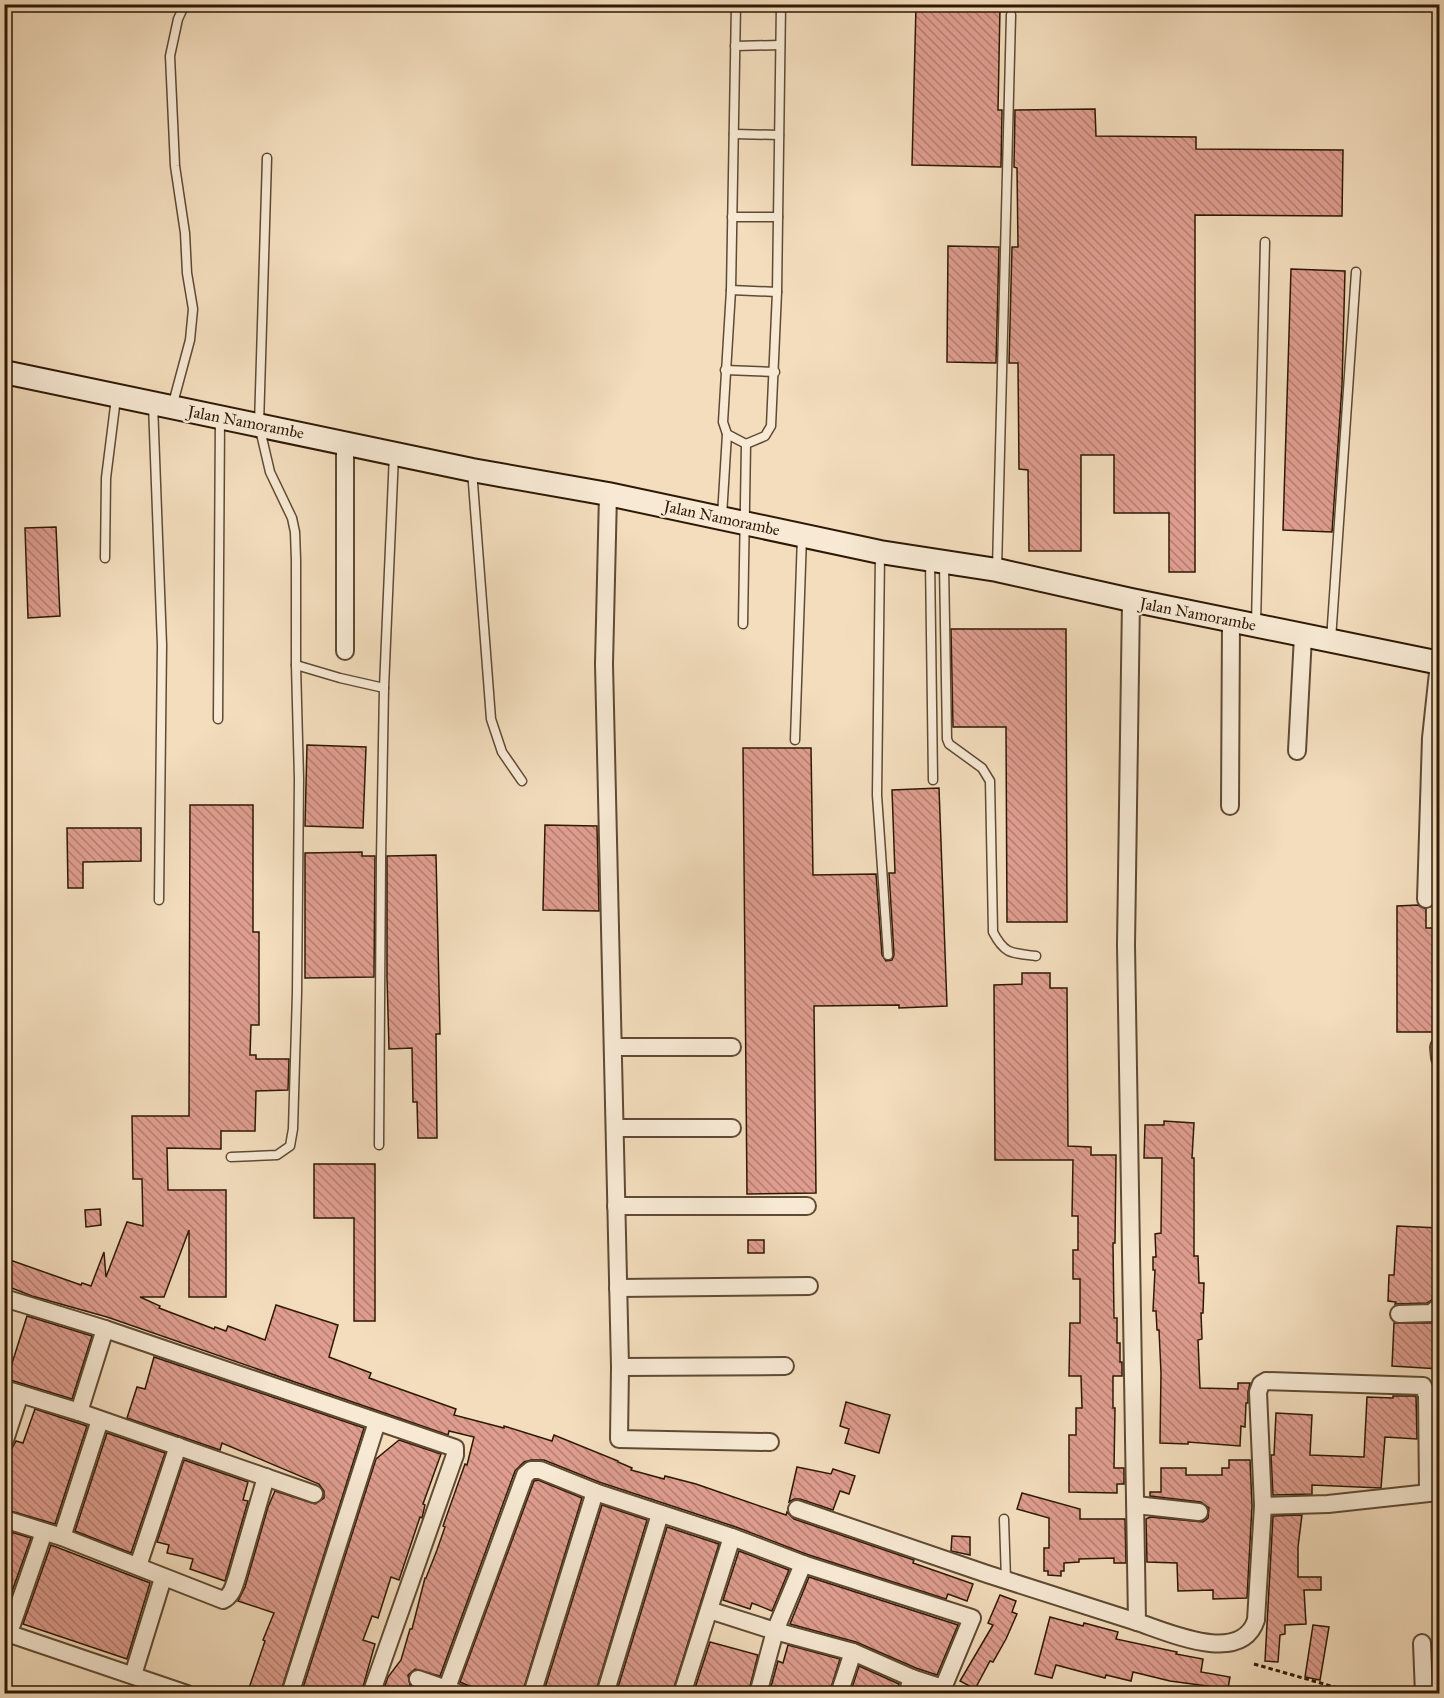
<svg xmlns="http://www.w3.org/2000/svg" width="1444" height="1698" viewBox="0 0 1444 1698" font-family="'IM FELL Great Primer',serif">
  <defs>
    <pattern id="building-back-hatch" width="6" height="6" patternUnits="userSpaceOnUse" patternTransform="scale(1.5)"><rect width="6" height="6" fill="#df9d8f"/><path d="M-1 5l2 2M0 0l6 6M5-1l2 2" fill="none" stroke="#b57f73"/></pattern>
  </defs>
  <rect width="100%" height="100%" fill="#f3ddbd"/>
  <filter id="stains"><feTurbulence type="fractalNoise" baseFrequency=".00333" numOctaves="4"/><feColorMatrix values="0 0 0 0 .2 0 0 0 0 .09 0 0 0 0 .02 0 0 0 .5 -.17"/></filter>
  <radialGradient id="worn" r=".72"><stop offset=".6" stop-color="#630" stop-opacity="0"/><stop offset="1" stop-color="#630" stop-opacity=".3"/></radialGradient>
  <g fill="url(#building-back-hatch)" stroke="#2e1905" stroke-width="1.5">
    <path d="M 916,6 L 1000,8 L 998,110 L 1002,110 L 1001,167 L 912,165 Z"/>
    <path d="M 1095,109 L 1096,136 L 1196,137 L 1196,149 L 1343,150 L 1342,216 L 1195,215 L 1195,572 L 1169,572 L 1169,513 L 1114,513 L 1114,455 L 1081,455 L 1081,551 L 1029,551 L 1028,470 L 1019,469 L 1018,363 L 1009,363 L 1012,247 L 1018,247 L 1017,168 L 1014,167 L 1015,110 Z"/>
    <path d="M 948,246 L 999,247 L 996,363 L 947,362 Z"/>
    <path d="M 1291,269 L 1345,271 L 1342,386 L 1332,532 L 1283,530 Z"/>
    <path d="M 56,527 L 60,616 L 28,618 L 25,528 Z"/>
    <path d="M 951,629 L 1066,629 L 1067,922 L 1007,922 L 1006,727 L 953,727 Z"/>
    <path d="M 307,745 L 366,747 L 363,828 L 305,826 Z"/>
    <path d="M 743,748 L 811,748 L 813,875 L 876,874 L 882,955 L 886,961 L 892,960 L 894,955 L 889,873 L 895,873 L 892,790 L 939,788 L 947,1006 L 899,1008 L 899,1005 L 814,1006 L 816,1193 L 747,1194 Z"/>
    <path d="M 190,805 L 253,805 L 253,932 L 259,932 L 259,1025 L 251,1025 L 250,1055 L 256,1055 L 256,1059 L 289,1059 L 288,1090 L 256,1091 L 255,1131 L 221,1131 L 221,1149 L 167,1148 L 168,1190 L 226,1190 L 226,1297 L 189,1297 L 189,1230 L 164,1297 L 140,1297 L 160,1306 L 159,1308 L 214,1329 L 215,1327 L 226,1331 L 228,1326 L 265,1340 L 276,1305 L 338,1325 L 329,1357 L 371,1373 L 369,1378 L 456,1409 L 454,1415 L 504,1428 L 504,1426 L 552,1441 L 554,1435 L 618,1461 L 618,1462 L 632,1468 L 631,1470 L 664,1479 L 665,1476 L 696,1484 L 786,1515 L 787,1512 L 794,1519 L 908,1558 L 914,1560 L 913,1563 L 973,1584 L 967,1601 L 948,1594 L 946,1599 L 806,1554 L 736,1527 L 599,1482 L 544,1460 L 531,1460 L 524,1462 L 515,1471 L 440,1676 L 415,1669 L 408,1675 L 410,1685 L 428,1694 L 382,1694 L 388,1677 L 401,1660 L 410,1629 L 412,1629 L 425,1578 L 426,1578 L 437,1550 L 445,1527 L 443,1526 L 465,1464 L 467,1465 L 474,1437 L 449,1431 L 448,1435 L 107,1317 L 32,1296 L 4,1285 L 4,1262 L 9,1263 L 10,1260 L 81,1285 L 82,1283 L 91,1286 L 104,1252 L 106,1277 L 127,1222 L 143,1226 L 142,1179 L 133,1179 L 132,1116 L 189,1116 Z"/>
    <path d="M 545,825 L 597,826 L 599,911 L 543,910 Z"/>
    <path d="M 67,828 L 141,828 L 141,861 L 83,862 L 83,888 L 68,888 Z"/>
    <path d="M 362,852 L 362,856 L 375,856 L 374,977 L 305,978 L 305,853 Z"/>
    <path d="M 436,855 L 440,1034 L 436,1034 L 437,1138 L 418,1138 L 417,1102 L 413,1102 L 412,1048 L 389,1049 L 387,977 L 387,856 Z"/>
    <path d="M 1418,905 L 1426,909 L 1426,928 L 1440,928 L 1440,1032 L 1397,1032 L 1397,906 Z"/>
    <path d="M 1022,973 L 1050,973 L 1050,988 L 1067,988 L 1068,1146 L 1091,1147 L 1091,1155 L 1116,1155 L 1115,1243 L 1113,1243 L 1114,1318 L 1117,1318 L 1117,1343 L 1120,1343 L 1120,1362 L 1122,1362 L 1122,1376 L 1113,1376 L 1113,1408 L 1115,1408 L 1114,1468 L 1124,1468 L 1124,1484 L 1117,1484 L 1117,1493 L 1069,1492 L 1069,1435 L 1076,1435 L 1076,1408 L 1082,1408 L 1081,1376 L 1069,1376 L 1070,1323 L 1080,1323 L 1080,1279 L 1073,1279 L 1073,1250 L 1078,1250 L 1078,1216 L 1072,1216 L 1073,1160 L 995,1160 L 994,985 L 1022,984 Z"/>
    <path d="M 1164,1121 L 1194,1123 L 1192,1158 L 1194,1158 L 1194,1256 L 1198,1256 L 1199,1283 L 1204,1283 L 1203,1313 L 1201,1313 L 1202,1339 L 1198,1340 L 1200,1388 L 1238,1389 L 1238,1383 L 1250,1383 L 1248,1392 L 1248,1403 L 1246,1403 L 1245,1427 L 1241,1426 L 1240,1446 L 1188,1442 L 1188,1444 L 1160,1443 L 1161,1373 L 1159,1330 L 1157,1330 L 1156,1311 L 1153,1311 L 1155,1270 L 1153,1270 L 1153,1257 L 1156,1257 L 1155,1234 L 1161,1233 L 1162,1158 L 1144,1158 L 1145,1125 L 1164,1125 Z"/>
    <path d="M 314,1164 L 375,1164 L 375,1321 L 354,1321 L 354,1218 L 314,1218 Z"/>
    <path d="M 100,1209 L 101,1225 L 86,1227 L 85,1210 Z"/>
    <path d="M 1397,1226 L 1439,1228 L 1436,1297 L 1427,1303 L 1395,1304 L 1396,1302 L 1388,1301 L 1389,1275 L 1394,1275 Z"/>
    <rect x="748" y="1240" width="16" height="13"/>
    <path d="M 27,1316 L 92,1336 L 72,1399 L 7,1379 Z"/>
    <path d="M 1394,1323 L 1434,1323 L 1434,1329 L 1440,1329 L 1440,1369 L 1392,1366 Z"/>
    <path d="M 154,1357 L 364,1428 L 280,1694 L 247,1694 L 265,1641 L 263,1640 L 274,1613 L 238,1601 L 245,1587 L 268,1507 L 275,1491 L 315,1504 L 324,1498 L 324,1491 L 319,1484 L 222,1443 L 220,1450 L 127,1418 L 137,1387 L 145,1389 Z"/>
    <path d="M 1393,1396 L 1416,1396 L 1417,1439 L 1385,1437 L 1381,1488 L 1312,1485 L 1312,1494 L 1273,1495 L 1271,1455 L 1274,1455 L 1276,1413 L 1312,1415 L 1310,1455 L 1364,1457 L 1367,1397 L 1393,1398 Z"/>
    <path d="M 846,1402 L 890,1415 L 879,1453 L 845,1443 L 849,1429 L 840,1426 Z"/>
    <path d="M 35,1409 L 87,1426 L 55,1524 L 4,1509 L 4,1453 L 11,1450 L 16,1441 L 23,1443 Z"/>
    <path d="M 107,1433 L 165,1453 L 131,1553 L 75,1531 Z"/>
    <path d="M 399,1440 L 441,1454 L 423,1504 L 425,1505 L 422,1518 L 420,1517 L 399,1580 L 391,1577 L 378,1618 L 372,1616 L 363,1640 L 375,1644 L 361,1694 L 301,1694 L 376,1459 Z"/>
    <path d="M 184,1460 L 248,1482 L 243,1500 L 248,1501 L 225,1581 L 190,1569 L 193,1559 L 167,1553 L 169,1545 L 157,1542 Z"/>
    <path d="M 1229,1460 L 1250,1460 L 1252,1506 L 1247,1598 L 1213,1599 L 1213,1590 L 1178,1591 L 1177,1563 L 1147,1562 L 1146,1519 L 1150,1517 L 1203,1522 L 1208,1518 L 1209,1508 L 1201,1502 L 1150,1496 L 1150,1492 L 1161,1492 L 1161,1468 L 1186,1468 L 1186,1475 L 1222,1475 L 1222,1468 L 1229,1468 Z"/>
    <path d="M 797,1467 L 831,1474 L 833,1469 L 855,1476 L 849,1494 L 840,1491 L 833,1510 L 800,1499 L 794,1499 L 789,1502 Z"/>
    <path d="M 538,1480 L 582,1498 L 522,1694 L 488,1694 L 460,1682 L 534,1481 Z"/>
    <path d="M 1022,1493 L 1080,1509 L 1080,1519 L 1125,1519 L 1126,1563 L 1114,1563 L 1114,1558 L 1079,1559 L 1079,1562 L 1064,1563 L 1064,1571 L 1061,1571 L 1061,1576 L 1048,1575 L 1048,1571 L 1044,1571 L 1044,1548 L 1049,1548 L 1049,1518 L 1017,1509 Z"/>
    <path d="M 602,1505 L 647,1520 L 595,1694 L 543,1694 Z"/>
    <path d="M 1302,1515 L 1298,1547 L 1298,1577 L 1321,1577 L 1321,1590 L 1304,1590 L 1306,1624 L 1285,1625 L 1285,1634 L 1280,1635 L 1278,1662 L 1265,1661 L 1273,1516 Z"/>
    <path d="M 667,1527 L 719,1544 L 672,1694 L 616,1694 Z"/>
    <path d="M 4,1530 L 31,1538 L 4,1614 Z"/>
    <path d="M 952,1536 L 970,1537 L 970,1555 L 951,1551 Z"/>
    <path d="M 51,1545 L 150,1583 L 127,1659 L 23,1624 Z"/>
    <path d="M 739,1551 L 789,1570 L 772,1611 L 752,1603 L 750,1609 L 723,1600 Z"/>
    <path d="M 809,1577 L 958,1625 L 937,1675 L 916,1668 L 856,1642 L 790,1624 Z"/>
    <path d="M 1000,1595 L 1016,1601 L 1012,1612 L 1017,1614 L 1006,1639 L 993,1662 L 990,1661 L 975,1689 L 960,1681 L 993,1625 L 988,1623 Z"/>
    <path d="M 1050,1617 L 1083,1626 L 1084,1623 L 1118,1632 L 1116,1639 L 1177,1652 L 1176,1654 L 1203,1659 L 1201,1672 L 1230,1677 L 1227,1694 L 1213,1694 L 1214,1687 L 1170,1681 L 1133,1672 L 1131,1681 L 1106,1675 L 1105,1678 L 1056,1665 L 1052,1678 L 1035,1674 Z"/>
    <path d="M 1313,1625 L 1329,1627 L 1320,1680 L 1305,1677 Z"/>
    <path d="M 710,1642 L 758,1655 L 748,1694 L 693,1694 Z"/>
    <path d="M 788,1645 L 840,1659 L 829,1694 L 769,1694 L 778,1661 L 783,1663 Z"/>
    <path d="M 859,1666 L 899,1684 L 897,1694 L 850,1694 Z"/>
  </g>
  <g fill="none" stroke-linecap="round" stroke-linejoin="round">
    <defs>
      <g id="lane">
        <path d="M 736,4 L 731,290 L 723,422 L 727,434 L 746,444 L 743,624"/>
        <path d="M 735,46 L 780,45"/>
        <path d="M 734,134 L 779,135"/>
        <path d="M 732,217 L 778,217"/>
        <path d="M 731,290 L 777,292"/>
        <path d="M 725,370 L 775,372"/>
        <path d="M 153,404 L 162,645 L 159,900"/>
        <path d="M 172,407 L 190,340 L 193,309 L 187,273 L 185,233 L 175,166 L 170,56 L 178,19 L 185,4"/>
        <path d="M 746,444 L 765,436 L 771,426 L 777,292 L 781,4"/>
        <path d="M 472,470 L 491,719 L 502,752 L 522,781"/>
        <path d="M 722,516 L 727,434"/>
        <path d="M 880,554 L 877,795 L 888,955"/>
        <path d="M 105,558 L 106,478 L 116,398"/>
        <path d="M 930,560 L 933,780"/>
        <path d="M 944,565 L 947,739 L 949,744 L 982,768 L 990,781 L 993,932 C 1005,955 1012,953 1036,956"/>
        <path d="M 997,569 L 1011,15"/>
        <path d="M 1256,624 L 1265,242"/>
        <path d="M 1331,640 L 1356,272"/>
        <path d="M 296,665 L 340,678 L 384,688"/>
        <path d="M 218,719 L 220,417"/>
        <path d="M 795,740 L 802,536"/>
        <path d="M 379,1145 L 381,859 L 384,688 L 394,454"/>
        <path d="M 231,1157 L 277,1155 L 290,1146 L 293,1129 L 297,993 L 299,779 L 296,665 L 296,560 L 295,532 L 292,518 L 270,472 L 259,425 L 267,158"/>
        <path d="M 1004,1519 L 1006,1580"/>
      </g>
      <g id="street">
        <path d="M 345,442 L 345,651"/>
        <path d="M 608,494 L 604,664 L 620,1367 L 785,1366"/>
        <path d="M 1131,600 L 1126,945 L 1137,1622 C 1168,1632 1241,1666 1256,1620 L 1263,1506 L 1258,1392 L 1261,1384 L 1266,1381 L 1423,1386 L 1427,1395 L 1428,1492"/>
        <path d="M 1297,751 L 1303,636"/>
        <path d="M 1230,806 L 1231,621"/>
        <path d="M 1426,899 L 1431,738 L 1439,663"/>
        <path d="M 613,1047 L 732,1047"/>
        <path d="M 1439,1047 L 1440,1058"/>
        <path d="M 615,1128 L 732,1128"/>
        <path d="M 616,1206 L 807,1206"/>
        <path d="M 618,1288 L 809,1286"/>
        <path d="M 4,1298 L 105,1329 L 455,1448 L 455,1455 L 371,1694"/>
        <path d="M 1399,1314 L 1431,1313 L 1440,1306"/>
        <path d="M 620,1367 L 619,1439 L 770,1442"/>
        <path d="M 4,1389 L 79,1412 L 314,1494"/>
        <path d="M 79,1412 L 105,1329"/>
        <path d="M 4,1443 L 20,1394"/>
        <path d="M 1136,1505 L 1199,1512"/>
        <path d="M 1263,1506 L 1328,1504 L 1438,1492"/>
        <path d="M 797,1509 L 987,1574 L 1137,1622"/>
        <path d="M 4,1519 L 62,1537 L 223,1600 C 232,1596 234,1586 237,1577 L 266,1477"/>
        <path d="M 62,1537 L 100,1420"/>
        <path d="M 138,1566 L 178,1446"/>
        <path d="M 709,1610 L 775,1631 L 853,1652 L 912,1678 L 943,1688"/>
        <path d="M 4,1632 L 187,1694"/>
        <path d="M 9,1633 L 44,1532"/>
        <path d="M 1422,1643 L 1424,1694"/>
        <path d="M 133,1675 L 163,1578"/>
        <path d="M 418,1679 L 461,1694"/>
        <path d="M 447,1688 L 525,1475 L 531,1470 L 540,1470 L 595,1492 L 732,1537 L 803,1564 L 972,1618 L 943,1688 L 943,1694"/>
        <path d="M 290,1694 L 377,1422"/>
        <path d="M 532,1694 L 595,1492"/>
        <path d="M 605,1694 L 660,1514"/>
        <path d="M 682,1694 L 732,1537"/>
        <path d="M 758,1694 L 775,1631 L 803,1564"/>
        <path d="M 839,1694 L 853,1652"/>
        <path d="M 907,1694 L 912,1678"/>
      </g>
      <path id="secondary" d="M 4,372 L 472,470 L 608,494 L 880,552 L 997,570 L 1131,600 L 1440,663"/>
    </defs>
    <use href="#lane" stroke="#5f4a33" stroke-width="11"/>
    <use href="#street" stroke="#5f4a33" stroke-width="20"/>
    <use href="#secondary" stroke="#2e1905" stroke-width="26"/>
    <path stroke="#2e1905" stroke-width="3" stroke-dasharray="4.5 3" stroke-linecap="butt" d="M 1254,1664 L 1359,1694"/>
    <use href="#lane" stroke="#f7e9d4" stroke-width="8"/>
    <use href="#street" stroke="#f7e9d4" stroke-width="16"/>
    <use href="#secondary" stroke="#f7e9d4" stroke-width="22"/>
  </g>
  <g text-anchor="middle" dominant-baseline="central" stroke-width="5" stroke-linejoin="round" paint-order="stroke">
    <g font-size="16" fill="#2e1905" stroke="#f7e9d4">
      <text transform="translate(246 422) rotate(11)">Jalan Namorambe</text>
      <text transform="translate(722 518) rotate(12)">Jalan Namorambe</text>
      <text transform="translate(1198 614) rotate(11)">Jalan Namorambe</text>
    </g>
  </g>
  <rect width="1444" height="1698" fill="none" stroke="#f3ddbd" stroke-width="24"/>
  <rect x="6" y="6" width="1432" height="1686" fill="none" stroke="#2e1905" stroke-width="3"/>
  <rect x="12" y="12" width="1420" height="1674" fill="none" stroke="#2e1905" stroke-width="1.5"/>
  <rect width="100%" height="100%" filter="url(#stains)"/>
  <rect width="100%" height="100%" fill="url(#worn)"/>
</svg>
